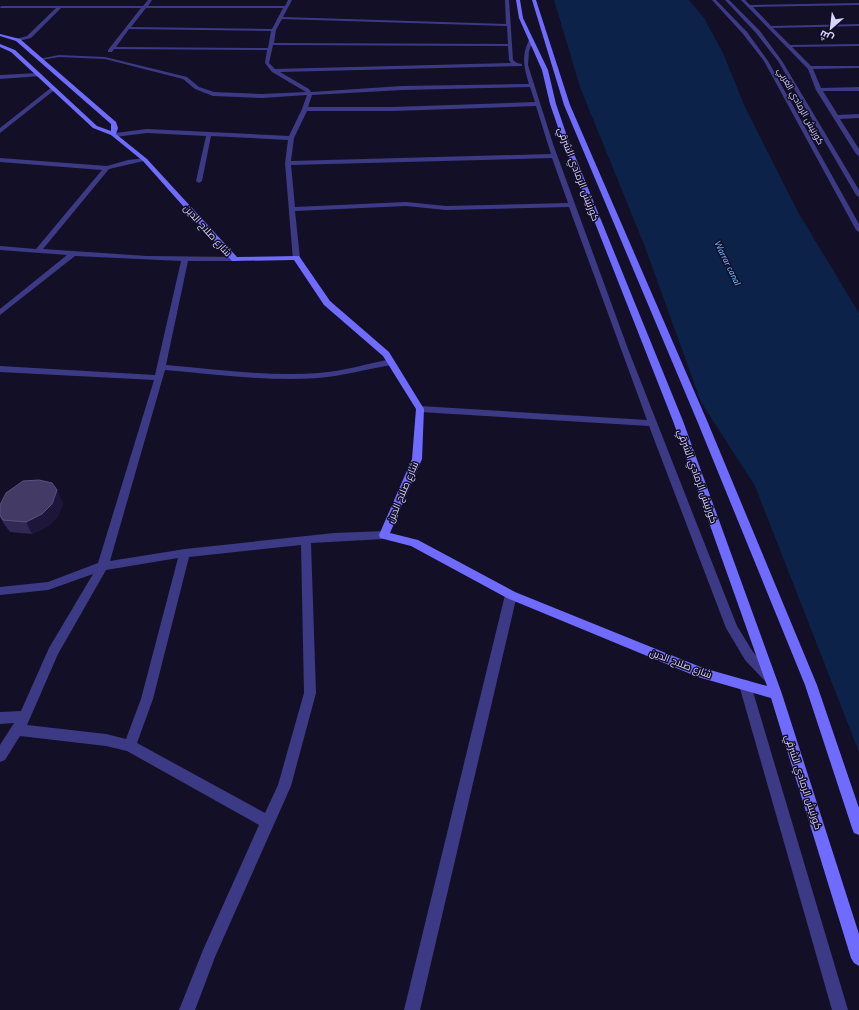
<svg xmlns="http://www.w3.org/2000/svg" width="859" height="1010" viewBox="0 0 859 1010" font-family="Lato,Cairo,sans-serif">
  <rect width="100%" height="100%" fill="#130f26"/>
  <path fill="#0c2248" d="M 554,0 L 689,0 L 704,18 L 723,53 L 745,107 L 799,214 L 859,313 L 859,752 L 755,486 L 701,402 L 645,247 L 580,87 Z"/>
  <g fill="none" stroke-linecap="round" stroke-linejoin="round">
    <g fill="#3d3a85" fill-rule="evenodd">
      <path d="M 148,0 L 152,0 L 148,6 L 285,6 L 288,0 L 292,0 L 283,17 L 506,24 L 505,0 L 509,0 L 513,60 L 517,63 L 522,64 L 522,66 L 280,72 L 309,89 L 311,92 L 402,86 L 529,84 C 524,67 521,57 529,40 L 533,40 L 529,51 L 528,65 L 553,144 L 628,349 L 737,626 L 753,652 L 774,674 L 776,678 L 774,682 L 770,683 L 766,682 L 745,660 L 726,628 L 649,426 L 420,412 L 416,409 L 420,406 L 647,420 L 569,207 L 446,210 L 406,206 L 295,211 L 300,258 L 299,260 L 293,260 L 285,163 L 288,140 L 211,136 L 202,181 L 199,183 L 196,181 L 206,136 L 147,133 L 115,137 L 112,135 L 115,133 L 147,129 L 289,136 L 302,109 L 307,95 L 262,98 L 213,96 L 195,89 L 183,79 L 105,59 L 59,57 L 41,60 L 39,59 L 59,55 L 105,57 L 187,77 L 199,87 L 214,92 L 262,94 L 306,92 L 272,72 L 265,63 L 267,50 L 114,49 L 112,52 L 108,52 L 108,50 L 141,8 L 61,8 L 31,38 L 18,41 L 16,39 L 27,36 L 56,8 L 0,8 L 1,6 L 143,6 ZM 146,8 L 283,8 L 272,29 L 131,27 ZM 282,19 L 507,26 L 508,44 L 274,43 L 276,30 ZM 129,29 L 271,31 L 268,48 L 116,47 ZM 273,45 L 508,46 L 509,60 L 511,63 L 275,69 L 269,63 ZM 530,87 L 535,102 L 393,107 L 308,107 L 312,95 L 402,90 ZM 536,106 L 551,154 L 291,161 L 294,138 L 307,111 L 393,111 ZM 552,158 L 568,203 L 446,206 L 406,202 L 295,207 L 291,165 Z"/>
      <path d="M 712,0 L 716,0 L 747,32 L 768,61 L 859,224 L 859,232 L 856,230 L 764,61 L 743,34 Z"/>
      <path d="M 725,0 L 729,0 L 760,31 L 782,61 L 859,190 L 859,197 L 856,195 L 778,61 L 756,33 Z"/>
      <path d="M 741,0 L 745,0 L 750,5 L 859,3 L 859,5 L 753,7 L 771,26 L 859,24 L 859,26 L 773,28 L 790,45 L 859,44 L 859,46 L 792,47 L 811,66 L 859,66 L 859,68 L 813,69 L 821,88 L 859,87 L 859,91 L 823,91 L 838,115 L 859,114 L 859,118 L 840,119 L 859,149 L 859,156 L 856,154 L 816,90 L 808,69 Z"/>
      <path d="M 39,73 L 42,75 L 41,76 L 0,79 L 0,75 Z"/>
      <path d="M 52,87 L 57,88 L 0,133 L 0,128 Z"/>
      <path d="M 0,158 L 107,166 L 128,160 L 145,158 L 148,160 L 109,169 L 43,249 L 147,256 L 238,257 L 239,259 L 235,261 L 188,261 L 166,365 C 216,369 269,377 319,373 C 343,371 367,364 391,359 L 395,362 L 391,365 C 367,369 343,376 318,378 C 269,382 215,374 165,370 L 110,561 L 185,549 L 334,533 L 384,531 L 388,532 L 389,535 L 388,538 L 384,539 L 311,543 L 316,693 L 291,786 L 215,957 L 195,1010 L 179,1010 L 203,950 L 259,825 L 127,751 L 106,746 L 20,736 L 5,760 L 0,762 L 0,745 L 14,723 L 0,724 L 0,712 L 21,711 L 49,648 L 93,574 L 48,590 L 0,595 L 0,587 L 48,582 L 98,563 L 154,380 L 0,372 L 0,366 L 155,375 L 181,261 L 75,256 L 0,315 L 0,309 L 67,255 L 0,250 L 0,246 L 36,249 L 102,170 L 0,162 ZM 301,545 L 304,693 L 278,785 L 265,813 L 137,743 L 153,699 L 189,557 ZM 178,558 L 141,699 L 126,739 L 106,734 L 27,725 L 58,654 L 106,570 Z"/>
      <path d="M 511,591 L 515,592 L 517,595 L 420,1010 L 404,1010 L 505,595 L 507,592 Z"/>
      <path d="M 745,680 L 749,681 L 751,685 L 848,1010 L 832,1010 L 739,685 L 741,681 Z"/>
    </g>
    <g fill="#6f6bff" fill-rule="evenodd">
      <path d="M 516,0 L 520,0 L 523,18 L 548,70 L 556,104 L 568,139 L 683,421 L 782,694 L 859,934 L 859,966 L 854,963 L 851,958 L 771,698 L 698,677 L 507,598 L 411,546 L 380,538 L 379,535 L 412,459 L 416,409 L 383,356 L 324,305 L 294,260 L 232,261 L 143,161 L 111,135 L 93,128 L 11,52 L 0,47 L 0,44 L 15,50 L 97,126 L 111,131 L 111,124 L 16,41 L 0,36 L 0,34 L 20,39 L 116,122 L 118,128 L 116,134 L 147,159 L 237,257 L 299,256 L 330,301 L 389,352 L 424,409 L 422,459 L 390,533 L 418,540 L 515,592 L 703,668 L 767,686 L 673,421 L 562,139 L 550,104 L 542,70 L 519,18 Z"/>
      <path d="M 532,0 L 536,0 L 570,105 L 708,423 L 817,685 L 859,808 L 859,835 L 854,833 L 852,828 L 805,685 L 698,423 L 564,105 Z"/>
    </g>
  </g>
  <path fill="#312854" d="M 63,503 L 58,516 L 48,526 L 32,534 L 10,532 L 4,524 L 0,517 L 0,505 Z"/>
  <path fill="#1d163a" d="M 57,490 L 63,503 L 58,516 L 48,526 L 32,534 L 26,522 Z"/>
  <path fill="#433a66" stroke="#5a527e" d="M 39,480 L 52,483 L 57,490 L 52,504 L 42,514 L 26,522 L 3,520 L 0,515 L 0,505 L 6,493 L 23,481 Z"/>
  <g text-anchor="middle" dominant-baseline="central" stroke-width="3" stroke-linejoin="round" paint-order="stroke">
    <g font-size="9" fill="#d9d4ff" stroke="#130f26">
      <text transform="translate(801 106) rotate(61)">كورنيش الرمادي الغربي</text>
    </g>
    <g font-size="9" font-style="italic" fill="#62b6ff" stroke="#130f26">
      <text transform="translate(728 263) rotate(64)">Warrar canal</text>
    </g>
    <g font-size="10" fill="#d9d4ff" stroke="#130f26">
      <text transform="translate(579 174) rotate(69)">كورنيش الرمادي الشرقي</text>
      <text transform="translate(208 230) rotate(48)">شارع صلاح الدين</text>
      <text transform="translate(698 476) rotate(70)">كورنيش الرمادي الشرقي</text>
      <text transform="translate(402 492) rotate(-67)">شارع صلاح الدين</text>
      <text transform="translate(681 663) rotate(21)">شارع صلاح الدين</text>
      <text transform="translate(804 782) rotate(72)">كورنيش الرمادي الشرقي</text>
    </g>
  </g>
  <g transform="translate(831 28) rotate(208)" stroke="#130f26" stroke-width="3" paint-order="stroke">
  <path d="M0-3L7 15L0 10L-7 15Z" fill="#d9d4ff"/>
  <text y="-6" font-size="11" font-weight="bold" text-anchor="middle" fill="#d9d4ff">ش</text>
  </g>
</svg>
